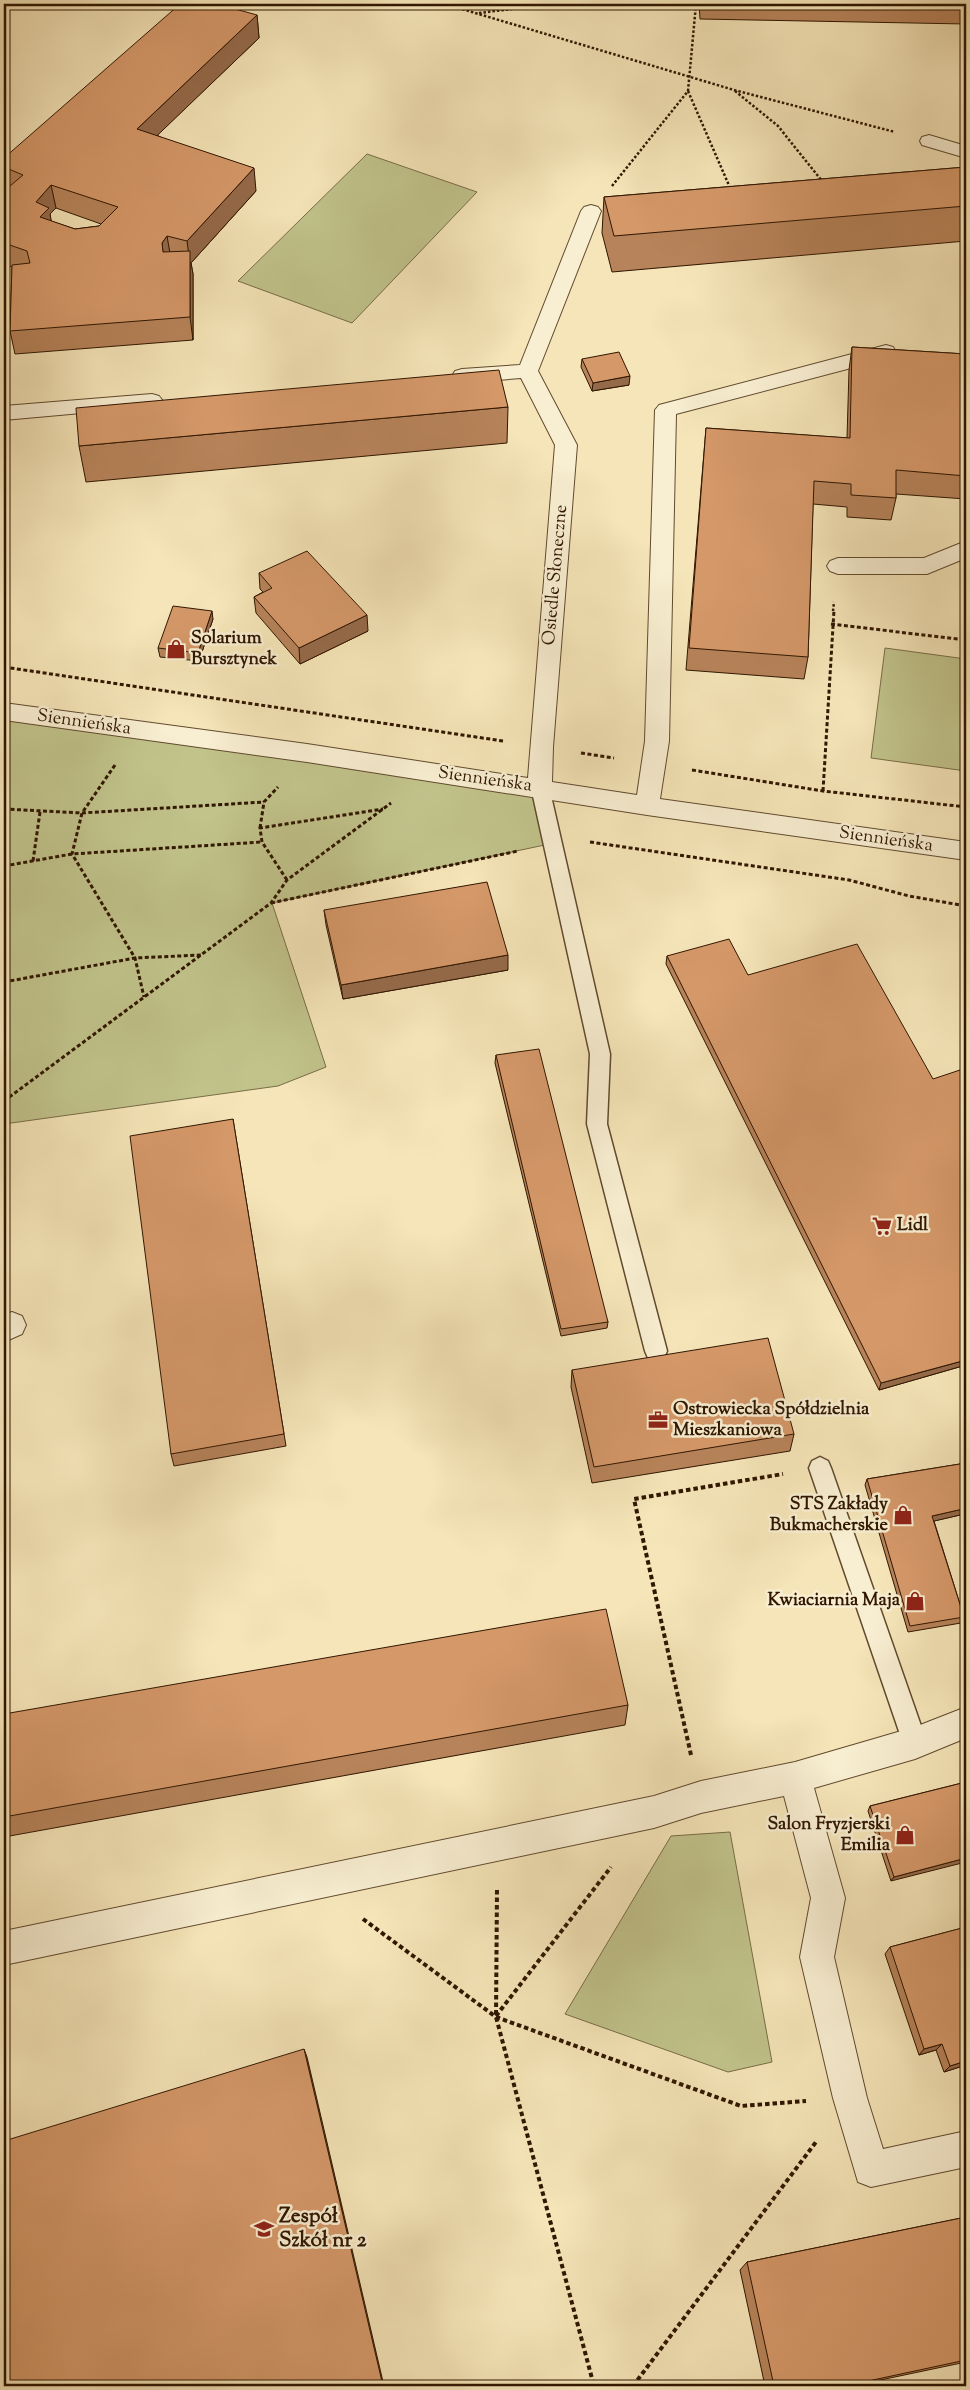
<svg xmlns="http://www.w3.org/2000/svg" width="970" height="2390" viewBox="0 0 970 2390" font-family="'Sorts Mill Goudy',serif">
  <rect width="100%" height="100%" fill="#f5e5b8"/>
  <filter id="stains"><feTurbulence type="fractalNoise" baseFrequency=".004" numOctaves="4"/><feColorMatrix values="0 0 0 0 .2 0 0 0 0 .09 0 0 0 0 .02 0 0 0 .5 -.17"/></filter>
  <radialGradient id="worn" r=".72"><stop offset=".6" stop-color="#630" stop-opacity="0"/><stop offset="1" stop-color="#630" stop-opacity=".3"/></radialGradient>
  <g fill="#c1c38b" stroke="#786c46">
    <path d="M 367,154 L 477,192 L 352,323 L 238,281 Z"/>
    <path d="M 885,648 L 966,659 L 966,771 L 871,758 Z"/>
    <path d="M 4,712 L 307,753 L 540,787 L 554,843 L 272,903 L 326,1067 L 278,1086 L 4,1124 Z"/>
    <path d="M 730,1832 L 772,2062 L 728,2072 L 565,2014 L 671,1836 Z"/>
  </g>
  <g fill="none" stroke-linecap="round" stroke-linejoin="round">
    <defs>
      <g id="lane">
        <path d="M 540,780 L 547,782 L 549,787 L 610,1054 L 607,1124 L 667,1351 L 664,1358 L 656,1361 L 648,1358 L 645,1351 L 587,1124 L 590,1054 L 531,787 L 533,782 Z"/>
        <path d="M 820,1457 L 828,1461 L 831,1468 L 927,1743 L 924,1752 L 915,1755 L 906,1752 L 903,1743 L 809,1468 L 812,1461 Z"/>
      </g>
      <g id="street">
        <path d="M 929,135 L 966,146 L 966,158 L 922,145 L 920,141 L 922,137 Z"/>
        <path d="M 591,205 L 598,207 L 601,211 L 538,371 L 577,445 L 553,747 L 552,782 L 637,795 L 645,741 L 655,410 L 659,405 L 886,345 L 893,347 L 896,352 L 893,357 L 676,414 L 669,741 L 660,799 L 966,842 L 966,860 L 647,815 L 307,762 L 4,720 L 4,703 L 307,744 L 528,778 L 555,445 L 521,378 L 462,383 L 455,381 L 452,376 L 455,371 L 462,369 L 520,365 L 581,211 L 584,207 Z"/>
        <path d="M 152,394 L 159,396 L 163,401 L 159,406 L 4,420 L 4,406 Z"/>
        <path d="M 966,541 L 966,558 L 927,574 L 838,574 L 830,571 L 827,566 L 830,561 L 838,558 L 924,558 Z"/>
        <path d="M 12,1312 L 22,1316 L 26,1325 L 22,1334 L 4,1342 L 4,1315 Z"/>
        <path d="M 966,1707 L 966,1738 L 915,1759 L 814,1788 L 845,1898 L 834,1957 L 867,2098 L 883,2149 L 966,2131 L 966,2167 L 871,2187 L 858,2182 L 833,2098 L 800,1957 L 811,1898 L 784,1796 L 701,1813 L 654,1828 L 4,1965 L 4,1931 L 654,1796 L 701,1781 L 795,1762 L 915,1727 Z"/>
      </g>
    </defs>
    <use href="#lane" stroke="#614a2e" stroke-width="3"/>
    <use href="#street" stroke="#614a2e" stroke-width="2"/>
    <g stroke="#301600" stroke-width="2.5" stroke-dasharray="2.5 2" stroke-linecap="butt">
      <path d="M 445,4 L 734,90 L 895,132"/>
      <path d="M 466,9 L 474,4"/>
      <path d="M 479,13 L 552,4"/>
      <path d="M 688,91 L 731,190"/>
      <path d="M 735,91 L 778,126 L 822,181"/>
      <path d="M 612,186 L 688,91 L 696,4"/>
      <path d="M 833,611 L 834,602"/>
    </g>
    <g stroke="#301600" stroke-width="3" stroke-dasharray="4 2.5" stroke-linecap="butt">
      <path d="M 831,624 L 966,640"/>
      <path d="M 4,667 L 503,741"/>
      <path d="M 581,753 L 614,758"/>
      <path d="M 115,765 L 82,813 L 72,854 L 135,958 L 144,997"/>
      <path d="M 692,770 L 823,791 L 966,807"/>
      <path d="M 823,791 L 834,610"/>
      <path d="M 4,809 L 82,813 L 264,802"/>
      <path d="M 260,828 L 264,802 L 278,787"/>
      <path d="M 590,842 L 849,880 L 909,896 L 966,906"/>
      <path d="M 33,861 L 40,812"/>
      <path d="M 4,866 L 72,854 L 262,842"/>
      <path d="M 287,880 L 262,842 L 260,828 L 383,809"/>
      <path d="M 271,903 L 518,851"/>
      <path d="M 4,982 L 135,958 L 201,955"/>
      <path d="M 4,1101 L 271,903 L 287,880 L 391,803"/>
    </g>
    <g stroke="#301600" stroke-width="4" stroke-dasharray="4.5 3" stroke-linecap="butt">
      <path d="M 691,1755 L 634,1499 L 783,1474"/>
      <path d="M 497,1890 L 496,2017 L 594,2386"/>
      <path d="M 363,1919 L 496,2017 L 741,2106 L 806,2101"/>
      <path d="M 496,2016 L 611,1867"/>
      <path d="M 633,2386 L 816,2142"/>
    </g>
    <use href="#lane" fill="#f8eed1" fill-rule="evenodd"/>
    <use href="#street" fill="#f8eed1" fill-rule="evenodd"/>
  </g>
  <g fill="#b7835a" stroke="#301600" fill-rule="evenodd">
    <path d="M 699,4 L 966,4 L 966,24 L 700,19 Z"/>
    <path d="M 257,15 L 259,38 L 157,135 L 256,191 L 191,263 L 193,274 L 193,340 L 15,354 L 10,331 L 12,267 L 4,264 L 4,191 L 6,189 L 4,189 L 4,158 ZM 56,208 L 101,224 L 99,226 L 75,229 L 51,221 L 50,214 Z"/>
    <path d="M 966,167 L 966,241 L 612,272 L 602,233 L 604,197 Z"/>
    <path d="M 852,347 L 966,354 L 966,499 L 896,494 L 896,498 L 891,520 L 847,517 L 847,507 L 813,504 L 808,657 L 804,679 L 686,670 L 706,428 L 847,438 L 849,370 Z"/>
    <path d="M 582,359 L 629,385 L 592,391 L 581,367 Z"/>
    <path d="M 508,407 L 507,443 L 86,482 L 79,446 Z"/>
    <path d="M 259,573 L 368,631 L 300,664 L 256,613 L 254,597 L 263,592 L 260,589 Z"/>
    <path d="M 213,619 L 199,661 L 160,657 L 158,648 Z"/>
    <path d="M 324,910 L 508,970 L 343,999 L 326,925 Z"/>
    <path d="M 667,956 L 748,975 L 933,1079 L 966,1365 L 879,1390 L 666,964 Z"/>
    <path d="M 496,1055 L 608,1322 L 607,1328 L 561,1336 L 495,1063 Z"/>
    <path d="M 233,1119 L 286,1446 L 174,1466 L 171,1454 Z"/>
    <path d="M 572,1370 L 794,1434 L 790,1451 L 592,1483 L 571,1387 Z"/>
    <path d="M 966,1463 L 966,1523 L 963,1523 L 960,1515 L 934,1521 L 964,1617 L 961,1623 L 908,1632 L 865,1485 L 867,1479 Z"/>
    <path d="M 628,1705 L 625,1725 L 4,1837 L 4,1714 Z"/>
    <path d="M 966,1782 L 891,1881 L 868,1811 L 870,1806 Z"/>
    <path d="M 966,1927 L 966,2065 L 944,2072 L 936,2050 L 919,2055 L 885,1954 L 890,1947 Z"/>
    <path d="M 966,2217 L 966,2362 L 852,2386 L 765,2386 L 740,2270 L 747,2262 Z"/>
  </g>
  <g fill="#956a4a" stroke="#301600">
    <path d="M 257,15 L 259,38 L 140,152 L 137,129 Z"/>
    <path d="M 254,168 L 256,191 L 191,263 L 193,274 L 193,340 L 190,317 L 190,264 L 187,241 Z"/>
    <path d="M 51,185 L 56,208 L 50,214 L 53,231 L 44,240 L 36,202 Z"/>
    <path d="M 167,236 L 171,259 L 163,252 L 162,243 Z"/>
    <path d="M 630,376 L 629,385 L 592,391 L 593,383 Z"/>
    <path d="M 212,611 L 213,619 L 199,661 L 198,653 Z"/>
    <path d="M 367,615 L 368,631 L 300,664 L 299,648 Z"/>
    <path d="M 508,955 L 508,970 L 343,999 L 341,985 Z"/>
    <path d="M 966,1360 L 966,1365 L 879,1390 L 881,1383 Z"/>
    <path d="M 963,1509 L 960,1515 L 930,1522 L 932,1516 Z"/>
    <path d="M 966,1858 L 966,1862 L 891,1881 L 894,1877 Z"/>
    <path d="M 942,2044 L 936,2050 L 919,2055 L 924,2049 Z"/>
    <path d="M 304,2049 L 307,2057 L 384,2386 L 383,2386 Z"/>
    <path d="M 966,2061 L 966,2065 L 944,2072 L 950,2066 Z"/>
  </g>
  <g fill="#d59869" stroke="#301600" fill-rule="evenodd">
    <path d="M 180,4 L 217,4 L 257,15 L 137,129 L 254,168 L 187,241 L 167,236 L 162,243 L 163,252 L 190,251 L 190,317 L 10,331 L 12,265 L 30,263 L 27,251 L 4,243 L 4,191 L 23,175 L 4,167 L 4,158 ZM 51,185 L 118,207 L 99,226 L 75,229 L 40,217 L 49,208 L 36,202 Z"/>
    <path d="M 966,167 L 966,206 L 614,236 L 604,197 Z"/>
    <path d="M 852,347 L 966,354 L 966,476 L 896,470 L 896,498 L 851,495 L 851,484 L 814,481 L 808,657 L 689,648 L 706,428 L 850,438 Z"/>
    <path d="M 619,352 L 630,376 L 593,383 L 582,359 Z"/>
    <path d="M 499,370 L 508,407 L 79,446 L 76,408 Z"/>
    <path d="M 307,551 L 367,615 L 299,648 L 254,597 L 272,588 L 259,573 Z"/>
    <path d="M 173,606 L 212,611 L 198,653 L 158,648 Z"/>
    <path d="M 487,882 L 508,955 L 341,985 L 324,910 Z"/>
    <path d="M 729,939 L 748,975 L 857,944 L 933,1079 L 966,1068 L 966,1360 L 881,1383 L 667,956 Z"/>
    <path d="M 539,1049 L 608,1322 L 561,1329 L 496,1055 Z"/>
    <path d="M 233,1119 L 284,1434 L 171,1454 L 130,1136 Z"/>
    <path d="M 768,1338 L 794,1434 L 594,1467 L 572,1370 Z"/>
    <path d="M 966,1463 L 966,1517 L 963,1509 L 932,1516 L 964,1617 L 910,1626 L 867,1479 Z"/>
    <path d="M 606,1609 L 628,1705 L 4,1817 L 4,1714 Z"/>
    <path d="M 966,1782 L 966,1858 L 894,1877 L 870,1806 Z"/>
    <path d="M 966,1927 L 966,2061 L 950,2066 L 942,2044 L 924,2049 L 890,1947 Z"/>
    <path d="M 304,2049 L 383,2386 L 4,2386 L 4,2141 Z"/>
    <path d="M 966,2217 L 966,2360 L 845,2386 L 774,2386 L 747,2262 Z"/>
  </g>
  <defs>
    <symbol id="shop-bare" viewBox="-9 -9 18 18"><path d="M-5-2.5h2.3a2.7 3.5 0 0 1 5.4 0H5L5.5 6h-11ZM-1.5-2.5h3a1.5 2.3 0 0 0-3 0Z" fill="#8f2418" stroke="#f8eed1" stroke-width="2.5" paint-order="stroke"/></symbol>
    <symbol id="supermarket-bare" viewBox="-9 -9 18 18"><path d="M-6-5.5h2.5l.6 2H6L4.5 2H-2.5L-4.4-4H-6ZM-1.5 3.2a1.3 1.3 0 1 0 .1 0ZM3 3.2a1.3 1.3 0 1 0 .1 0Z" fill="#8f2418" stroke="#f8eed1" stroke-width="2.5" paint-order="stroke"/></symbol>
    <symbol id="office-bare" viewBox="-9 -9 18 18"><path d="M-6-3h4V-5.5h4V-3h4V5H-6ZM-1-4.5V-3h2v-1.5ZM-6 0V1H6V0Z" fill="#8f2418" stroke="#f8eed1" stroke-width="2.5" paint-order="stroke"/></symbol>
    <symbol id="school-bare" viewBox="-9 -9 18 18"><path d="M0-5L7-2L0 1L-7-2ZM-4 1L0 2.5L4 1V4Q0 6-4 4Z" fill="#8f2418" stroke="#f8eed1" stroke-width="2.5" paint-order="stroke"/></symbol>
  </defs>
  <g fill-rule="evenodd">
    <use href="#shop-bare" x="162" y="635" width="28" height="28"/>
    <use href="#supermarket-bare" x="868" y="1212" width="28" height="28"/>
    <use href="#office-bare" x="644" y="1406" width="28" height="28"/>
    <use href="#shop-bare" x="889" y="1501" width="28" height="28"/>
    <use href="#shop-bare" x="901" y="1587" width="28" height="28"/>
    <use href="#shop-bare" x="891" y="1821" width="28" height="28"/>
    <use href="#school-bare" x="250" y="2215" width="28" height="28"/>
  </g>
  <g text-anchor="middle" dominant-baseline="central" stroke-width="5" stroke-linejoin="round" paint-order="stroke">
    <g font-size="18" fill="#301600" stroke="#f8eed1">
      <text transform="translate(556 575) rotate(-85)">Osiedle Słoneczne</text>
      <text transform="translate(84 723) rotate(8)">Siennieńska</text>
      <text transform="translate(485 780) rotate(8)">Siennieńska</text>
      <text transform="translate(886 840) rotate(8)">Siennieńska</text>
    </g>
    <g font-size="18" font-weight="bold" fill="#301600" stroke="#f8eed1" text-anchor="start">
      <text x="191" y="639">Solarium<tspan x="191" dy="21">Bursztynek</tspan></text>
      <text x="897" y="1226">Lidl</text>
      <text x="673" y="1410">Ostrowiecka Spółdzielnia<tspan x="673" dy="21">Mieszkaniowa</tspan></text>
      <text x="888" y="1505" text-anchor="end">STS Zakłady<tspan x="888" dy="21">Bukmacherskie</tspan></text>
      <text x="900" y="1601" text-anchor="end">Kwiaciarnia Maja</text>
      <text x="890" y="1825" text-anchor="end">Salon Fryzjerski<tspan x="890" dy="21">Emilia</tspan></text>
    </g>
    <g font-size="21" font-weight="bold" fill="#301600" stroke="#f8eed1" text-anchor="start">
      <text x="279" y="2217">Zespół<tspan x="279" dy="24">Szkół nr 2</tspan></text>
    </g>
  </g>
  <rect width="970" height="2390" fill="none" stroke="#f5e5b8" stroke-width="20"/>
  <rect x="5" y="5" width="960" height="2380" fill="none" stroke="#301600" stroke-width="2.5"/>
  <rect x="10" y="10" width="950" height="2370" fill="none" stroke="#301600"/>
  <rect width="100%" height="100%" filter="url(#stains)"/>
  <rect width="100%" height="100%" fill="url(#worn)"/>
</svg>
